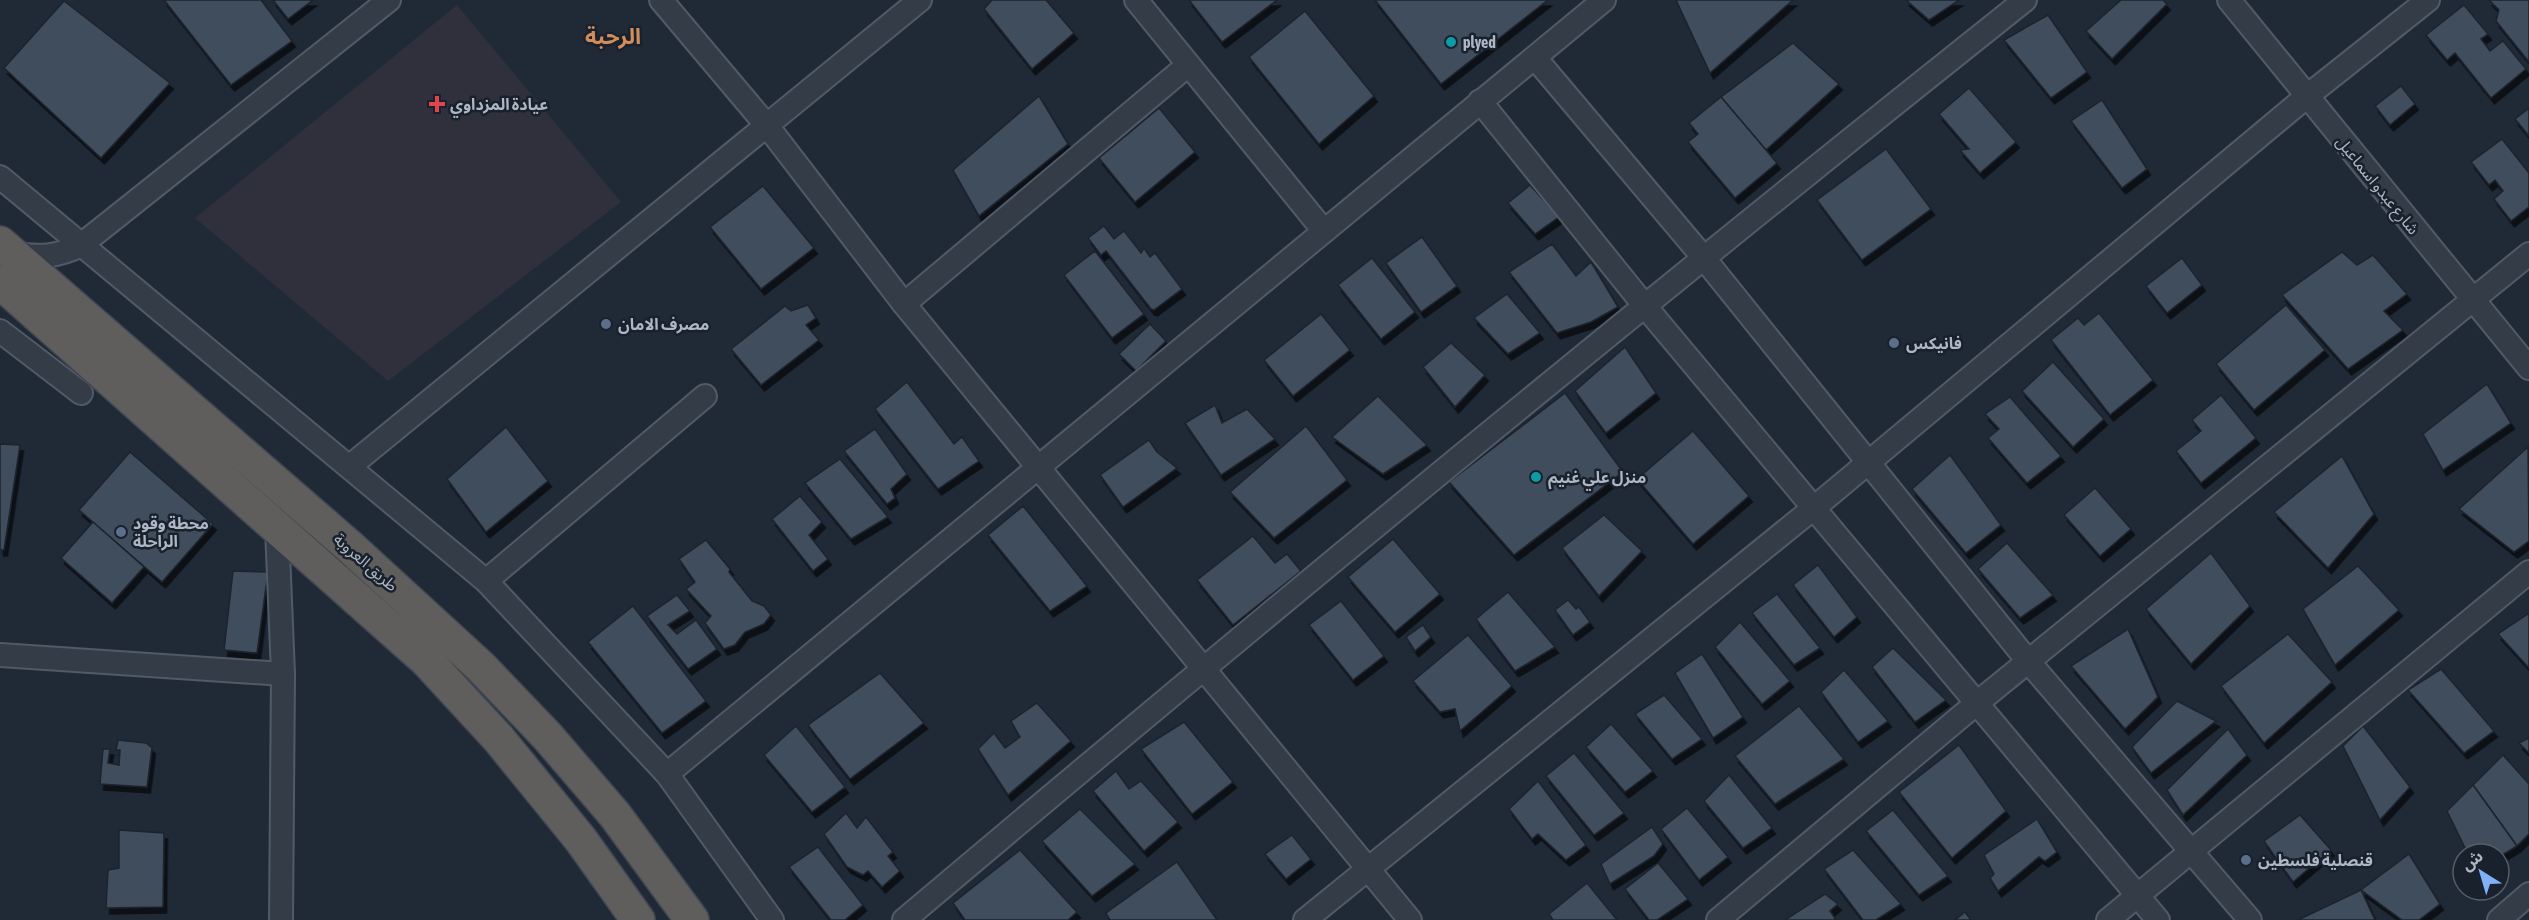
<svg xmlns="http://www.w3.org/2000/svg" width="2529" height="920" viewBox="0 0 2529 920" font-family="'Asap Condensed','Noto Sans Arabic',sans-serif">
  <defs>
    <filter id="shadow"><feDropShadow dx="3.5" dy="6" stdDeviation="0" flood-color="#0009"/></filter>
  </defs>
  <rect width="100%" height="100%" fill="#202a37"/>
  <path fill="#302f3c" d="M 457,5 L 621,202 L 388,381 L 195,218 Z"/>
  <g fill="#414d5c" stroke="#1b232e" stroke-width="1.5" filter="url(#shadow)">
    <path d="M 164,0 L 261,0 L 292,41 L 231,85 Z"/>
    <path d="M 273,0 L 313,0 L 288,19 Z"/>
    <path d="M 992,0 L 1046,0 L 1074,33 L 1032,69 L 984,9 Z"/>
    <path d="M 1189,0 L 1277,0 L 1222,42 Z"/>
    <path d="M 1375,0 L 1548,0 L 1441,84 Z"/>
    <path d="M 1676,0 L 1793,0 L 1710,73 Z"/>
    <path d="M 1906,0 L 1959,0 L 1929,20 Z"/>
    <path d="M 2121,0 L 2163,0 L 2167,4 L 2112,59 L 2086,31 Z"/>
    <path d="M 2489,0 L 2529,0 L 2529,62 L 2496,21 L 2499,10 Z"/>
    <path d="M 64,1 L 170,83 L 101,158 L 4,68 Z"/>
    <path d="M 2464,5 L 2488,34 L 2481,39 L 2490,51 L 2503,41 L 2526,69 L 2491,98 L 2455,53 L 2447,60 L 2426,35 Z"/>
    <path d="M 1305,11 L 1374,96 L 1319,144 L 1249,57 Z"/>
    <path d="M 2048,15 L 2087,72 L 2051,98 L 2004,40 Z"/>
    <path d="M 1793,43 L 1839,84 L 1766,150 L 1721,97 Z"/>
    <path d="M 2401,86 L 2415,104 L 2390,125 L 2375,106 Z"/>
    <path d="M 1969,88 L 2016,142 L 1980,173 L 1960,150 L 1969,149 L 1939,114 Z"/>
    <path d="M 1039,96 L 1068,144 L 979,216 L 953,170 Z"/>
    <path d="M 1721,97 L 1777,163 L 1735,198 L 1688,142 L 1698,134 L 1689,123 Z"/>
    <path d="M 2102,100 L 2147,169 L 2122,188 L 2071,121 Z"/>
    <path d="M 1159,108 L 1195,152 L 1135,202 L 1099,158 Z"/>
    <path d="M 2529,108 L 2529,136 L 2515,119 Z"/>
    <path d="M 2502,139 L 2529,173 L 2529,207 L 2511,221 L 2494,199 L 2503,191 L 2495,180 L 2489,185 L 2471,162 Z"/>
    <path d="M 1886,149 L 1931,209 L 1862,260 L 1817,200 Z"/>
    <path d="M 1530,185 L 1559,217 L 1535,234 L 1508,203 Z"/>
    <path d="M 763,186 L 814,248 L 761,289 L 710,227 Z"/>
    <path d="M 1104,226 L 1114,239 L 1124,231 L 1141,253 L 1144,248 L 1150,257 L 1155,253 L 1182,289 L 1154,310 L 1151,309 L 1106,251 L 1101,255 L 1088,238 Z"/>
    <path d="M 1422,237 L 1457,286 L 1421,312 L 1386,263 Z"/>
    <path d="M 1552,244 L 1576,276 L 1591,262 L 1618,307 L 1591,322 L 1557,333 L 1509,272 Z"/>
    <path d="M 1095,251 L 1144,314 L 1112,338 L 1064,275 Z"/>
    <path d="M 2342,252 L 2357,265 L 2373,255 L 2407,294 L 2384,311 L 2403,330 L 2348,369 L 2282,295 Z"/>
    <path d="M 1372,258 L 1415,312 L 1381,339 L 1338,285 Z"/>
    <path d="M 2182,258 L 2202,285 L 2167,313 L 2146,286 Z"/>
    <path d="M 1507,294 L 1540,333 L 1508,354 L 1474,318 Z"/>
    <path d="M 808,305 L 816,318 L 806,325 L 819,340 L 761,385 L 731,349 L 785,306 L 791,311 Z"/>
    <path d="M 2286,305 L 2325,350 L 2254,410 L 2216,364 Z"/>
    <path d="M 2099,313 L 2153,380 L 2110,415 L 2051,340 L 2078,318 L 2084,325 Z"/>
    <path d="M 1321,314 L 1350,350 L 1293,396 L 1264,360 Z"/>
    <path d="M 1150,324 L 1166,341 L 1136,371 L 1119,354 Z"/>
    <path d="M 1451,343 L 1485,375 L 1455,407 L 1423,367 Z"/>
    <path d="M 1625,347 L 1656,393 L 1606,433 L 1575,391 Z"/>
    <path d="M 2053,362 L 2104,419 L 2073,447 L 2022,391 Z"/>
    <path d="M 907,382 L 954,444 L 962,437 L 979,461 L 938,489 L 875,409 Z"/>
    <path d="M 2487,384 L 2511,423 L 2443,470 L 2423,434 Z"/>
    <path d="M 1565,393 L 1623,472 L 1514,555 L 1449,482 Z"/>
    <path d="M 2221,395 L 2256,438 L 2201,483 L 2176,451 L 2201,431 L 2192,420 Z"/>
    <path d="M 1378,396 L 1427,445 L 1383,474 L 1332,437 Z"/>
    <path d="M 2010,397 L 2061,456 L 2027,483 L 1988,438 L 1999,429 L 1985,414 Z"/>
    <path d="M 1215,405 L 1222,423 L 1247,409 L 1275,439 L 1221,475 L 1185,423 Z"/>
    <path d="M 1306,426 L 1347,480 L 1274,538 L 1230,492 Z"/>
    <path d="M 506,427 L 548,481 L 486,532 L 447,479 Z"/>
    <path d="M 875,429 L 907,474 L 891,489 L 895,498 L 887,504 L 844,451 Z"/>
    <path d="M 1693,431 L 1749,496 L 1693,544 L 1637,479 Z"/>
    <path d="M 1149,440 L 1157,452 L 1177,468 L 1123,507 L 1100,475 Z"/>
    <path d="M 0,444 L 20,445 L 4,550 L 0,550 Z"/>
    <path d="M 2528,447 L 2529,541 L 2514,552 L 2459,509 Z"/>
    <path d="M 130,452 L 213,524 L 162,582 L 79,510 Z"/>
    <path d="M 1950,455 L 2001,525 L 1966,553 L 1912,489 Z"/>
    <path d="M 2342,456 L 2374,514 L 2328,568 L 2274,512 Z"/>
    <path d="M 840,459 L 888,517 L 851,539 L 805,483 Z"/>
    <path d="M 2095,488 L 2131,529 L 2100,556 L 2064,515 Z"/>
    <path d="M 800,496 L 822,522 L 809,535 L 828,559 L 813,571 L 772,519 Z"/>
    <path d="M 1023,506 L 1087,586 L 1050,611 L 988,535 Z"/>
    <path d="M 1604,515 L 1642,551 L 1599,596 L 1562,548 Z"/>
    <path d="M 93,522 L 144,567 L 112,603 L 61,558 Z"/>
    <path d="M 1253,536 L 1275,563 L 1287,554 L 1301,571 L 1233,625 L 1197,580 Z"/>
    <path d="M 1393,539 L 1440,594 L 1395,632 L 1348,577 Z"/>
    <path d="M 706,540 L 730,569 L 729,572 L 752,601 L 764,606 L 771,615 L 764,624 L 745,632 L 735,645 L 724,649 L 705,623 L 711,616 L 686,589 L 695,582 L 679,559 Z"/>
    <path d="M 2007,543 L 2053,595 L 2020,618 L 1978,569 Z"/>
    <path d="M 2211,553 L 2250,606 L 2191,664 L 2146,609 Z"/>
    <path d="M 1818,565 L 1857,617 L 1834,637 L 1793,585 Z"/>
    <path d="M 2358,566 L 2399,610 L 2335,665 L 2303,609 Z"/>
    <path d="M 233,571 L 268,572 L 257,653 L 224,650 Z"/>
    <path d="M 1508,592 L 1555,647 L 1515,671 L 1476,619 Z"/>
    <path d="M 1777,594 L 1820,648 L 1794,665 L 1752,613 Z"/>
    <path d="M 677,595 L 690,611 L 668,625 L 677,634 L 696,620 L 717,649 L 688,669 L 647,616 Z"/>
    <path d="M 1568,600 L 1576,609 L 1579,607 L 1590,622 L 1573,635 L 1555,610 Z"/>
    <path d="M 1341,601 L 1384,656 L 1353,680 L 1309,625 Z"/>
    <path d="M 633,606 L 706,701 L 662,733 L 588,642 Z"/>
    <path d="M 2529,613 L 2529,668 L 2498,634 Z"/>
    <path d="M 1740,622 L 1790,681 L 1762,704 L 1715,647 Z"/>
    <path d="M 1423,625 L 1431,637 L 1415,651 L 1406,637 Z"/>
    <path d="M 2128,629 L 2158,697 L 2125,729 L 2071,666 Z"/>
    <path d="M 2288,634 L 2332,682 L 2264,743 L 2221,686 Z"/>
    <path d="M 1468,635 L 1512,686 L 1460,731 L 1455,709 L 1440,712 L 1413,681 Z"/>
    <path d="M 1893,648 L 1946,700 L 1915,722 L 1872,667 Z"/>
    <path d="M 1702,654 L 1743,717 L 1713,738 L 1675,673 Z"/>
    <path d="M 2441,669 L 2494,731 L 2464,753 L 2408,690 Z"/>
    <path d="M 1844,670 L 1888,721 L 1858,742 L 1821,692 Z"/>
    <path d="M 880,673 L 924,723 L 850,779 L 808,725 Z"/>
    <path d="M 1664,695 L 1702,739 L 1672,759 L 1635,714 Z"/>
    <path d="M 2177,701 L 2216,721 L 2151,773 L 2132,747 Z"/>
    <path d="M 1037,703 L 1071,741 L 1008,795 L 978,749 L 994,733 L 1005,748 L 1020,737 L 1011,721 Z"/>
    <path d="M 1799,706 L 1844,759 L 1775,804 L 1735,756 Z"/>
    <path d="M 1184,722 L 1233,782 L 1192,814 L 1141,749 Z"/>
    <path d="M 1611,724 L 1653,771 L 1625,792 L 1586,747 Z"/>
    <path d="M 796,726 L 845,787 L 812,812 L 764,755 Z"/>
    <path d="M 2363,726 L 2410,787 L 2380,820 L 2343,746 Z"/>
    <path d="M 2228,729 L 2247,755 L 2183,815 L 2167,790 Z"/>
    <path d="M 2529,738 L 2529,753 L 2519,743 Z"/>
    <path d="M 118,740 L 146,743 L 152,748 L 147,787 L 100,784 L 103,749 L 110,749 L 108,763 L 119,765 L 120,750 L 116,750 Z"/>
    <path d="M 1959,745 L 2006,811 L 1952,858 L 1899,792 Z"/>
    <path d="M 1574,753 L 1624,813 L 1594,835 L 1546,776 Z"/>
    <path d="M 2503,755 L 2529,784 L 2529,834 L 2517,846 L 2473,785 Z"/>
    <path d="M 1116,771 L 1129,789 L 1141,781 L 1178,822 L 1144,851 L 1093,791 Z"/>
    <path d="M 1729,775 L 1772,828 L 1743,848 L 1704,801 Z"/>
    <path d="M 1538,781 L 1586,845 L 1566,860 L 1538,834 L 1532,839 L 1509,809 Z"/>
    <path d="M 2473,785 L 2517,846 L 2499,857 L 2499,854 L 2468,854 L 2447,811 Z"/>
    <path d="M 1687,808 L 1728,857 L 1699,880 L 1661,829 Z"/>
    <path d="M 1080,809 L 1135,864 L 1092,896 L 1042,841 Z"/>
    <path d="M 1893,810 L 1948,876 L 1919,895 L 1866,831 Z"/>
    <path d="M 846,813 L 857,828 L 866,817 L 893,852 L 888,856 L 900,871 L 882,887 L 868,871 L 863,875 L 847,867 L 824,834 Z"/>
    <path d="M 2300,815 L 2331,850 L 2293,882 L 2264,841 Z"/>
    <path d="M 2037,819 L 2057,852 L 2045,861 L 2039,857 L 1998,891 L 1990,878 L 1994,874 L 1984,855 Z"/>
    <path d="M 1652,827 L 1663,844 L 1654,856 L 1610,884 L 1601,864 Z"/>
    <path d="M 119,830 L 164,833 L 163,907 L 106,908 L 108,870 L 119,868 Z"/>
    <path d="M 1292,835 L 1311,859 L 1286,879 L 1265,854 Z"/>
    <path d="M 818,847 L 863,905 L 845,920 L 831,920 L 789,867 Z"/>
    <path d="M 1020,850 L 1077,912 L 1068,920 L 965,920 L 953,903 Z"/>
    <path d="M 1853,850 L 1901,904 L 1876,920 L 1863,920 L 1824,869 Z"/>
    <path d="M 2409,854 L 2440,904 L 2419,920 L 2402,920 L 2361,890 Z"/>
    <path d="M 1177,862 L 1217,920 L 1110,920 L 1106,913 Z"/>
    <path d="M 1658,863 L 1688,899 L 1657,920 L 1649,920 L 1625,889 Z"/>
    <path d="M 1587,883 L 1617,920 L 1553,920 L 1549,914 Z"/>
    <path d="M 2361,890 L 2375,920 L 2298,920 Z"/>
    <path d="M 1825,894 L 1838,904 L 1830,911 L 1836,920 L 1785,920 Z"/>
    <path d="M 1965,912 L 1971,920 L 1955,920 Z"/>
  </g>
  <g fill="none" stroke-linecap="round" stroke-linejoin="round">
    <defs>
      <g id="minor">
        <path d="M 661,0 L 768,127 L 904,304 L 1410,920"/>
        <path d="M 1136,0 L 1324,231"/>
        <path d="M 2229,0 L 2529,368"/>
        <path d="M 1536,59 L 1703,257 L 2028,661 L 2250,920"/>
        <path d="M 1480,101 L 1644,305 L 2158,920"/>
        <path d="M 0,177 L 486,581 L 667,774 L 772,920"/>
        <path d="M 13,253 C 38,258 58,257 81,245 L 389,0"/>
        <path d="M 904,304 L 1188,65"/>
        <path d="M 0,331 L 81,393"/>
        <path d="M 349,467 L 920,0"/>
        <path d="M 277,528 L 283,674 L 281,920"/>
        <path d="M 486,581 L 705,396"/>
        <path d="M 0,655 L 283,674"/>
        <path d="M 667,774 L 1604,0"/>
        <path d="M 904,920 C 1273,608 1647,301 2025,0"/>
        <path d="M 1305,920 L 1815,507 L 2306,97 L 2428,0"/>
        <path d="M 1718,920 L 1977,703 L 2529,254"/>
        <path d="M 2108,920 L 2529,572"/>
        <path d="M 2499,920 L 2529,894"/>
      </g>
      <g id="trunk">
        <path d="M 0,243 L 349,546 L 481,667 L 548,737 L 615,815 L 692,920"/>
        <path d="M 0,282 L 427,661 L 498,738 L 581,840 L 638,920"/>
      </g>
    </defs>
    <use href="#minor" stroke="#515a66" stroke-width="26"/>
    <use href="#trunk" stroke="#3e4752" stroke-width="36"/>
    <use href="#minor" stroke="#343c48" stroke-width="22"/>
    <use href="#trunk" stroke="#605e5c" stroke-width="33"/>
  </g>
  <g fill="#0f9aa8" stroke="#19212c" stroke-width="2">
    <circle cx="1451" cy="42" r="6"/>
    <circle cx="1536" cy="477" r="6"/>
  </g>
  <path fill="#e0444e" stroke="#19212c" stroke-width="2" d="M434 95h6v6h6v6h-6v6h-6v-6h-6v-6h6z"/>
  <g fill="#5c6f8a" stroke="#19212c" stroke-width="2">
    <circle cx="606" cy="324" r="6"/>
    <circle cx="1894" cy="343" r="6"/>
    <circle cx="121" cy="532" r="6"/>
    <circle cx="2246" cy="860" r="6"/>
  </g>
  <g text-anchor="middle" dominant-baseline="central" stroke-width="5" stroke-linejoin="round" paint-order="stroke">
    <g font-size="16" font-weight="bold" fill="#aeb7c5" stroke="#19212c" text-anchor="start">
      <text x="1463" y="42">plyed</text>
      <text x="450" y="104">عيادة المزداوي</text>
      <text x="618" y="324">مصرف الامان</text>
      <text x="1906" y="343">فانيكس</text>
      <text x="1548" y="477">منزل علي غنيم</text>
      <text x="133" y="523">محطة وقود<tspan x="133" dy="18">الراحلة</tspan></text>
      <text x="2258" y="860">قنصلية فلسطين</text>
    </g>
    <g font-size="16" fill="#aeb7c5" stroke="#19212c">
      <text transform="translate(2378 185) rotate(51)">شارع عبدو اسماعيل</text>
      <text transform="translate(366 562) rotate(41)">طريق العروبة</text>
    </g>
    <g font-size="22" font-weight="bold" fill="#d38d5b" stroke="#19212c">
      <text x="613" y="36">الرحبة</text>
    </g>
  </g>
  <g transform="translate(2481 872) rotate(323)"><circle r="28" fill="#19212c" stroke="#555d69" stroke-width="1.5"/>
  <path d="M0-4.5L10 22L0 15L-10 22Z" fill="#80b0f7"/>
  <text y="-9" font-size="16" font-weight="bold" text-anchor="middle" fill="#aeb7c5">ش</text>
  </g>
</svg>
